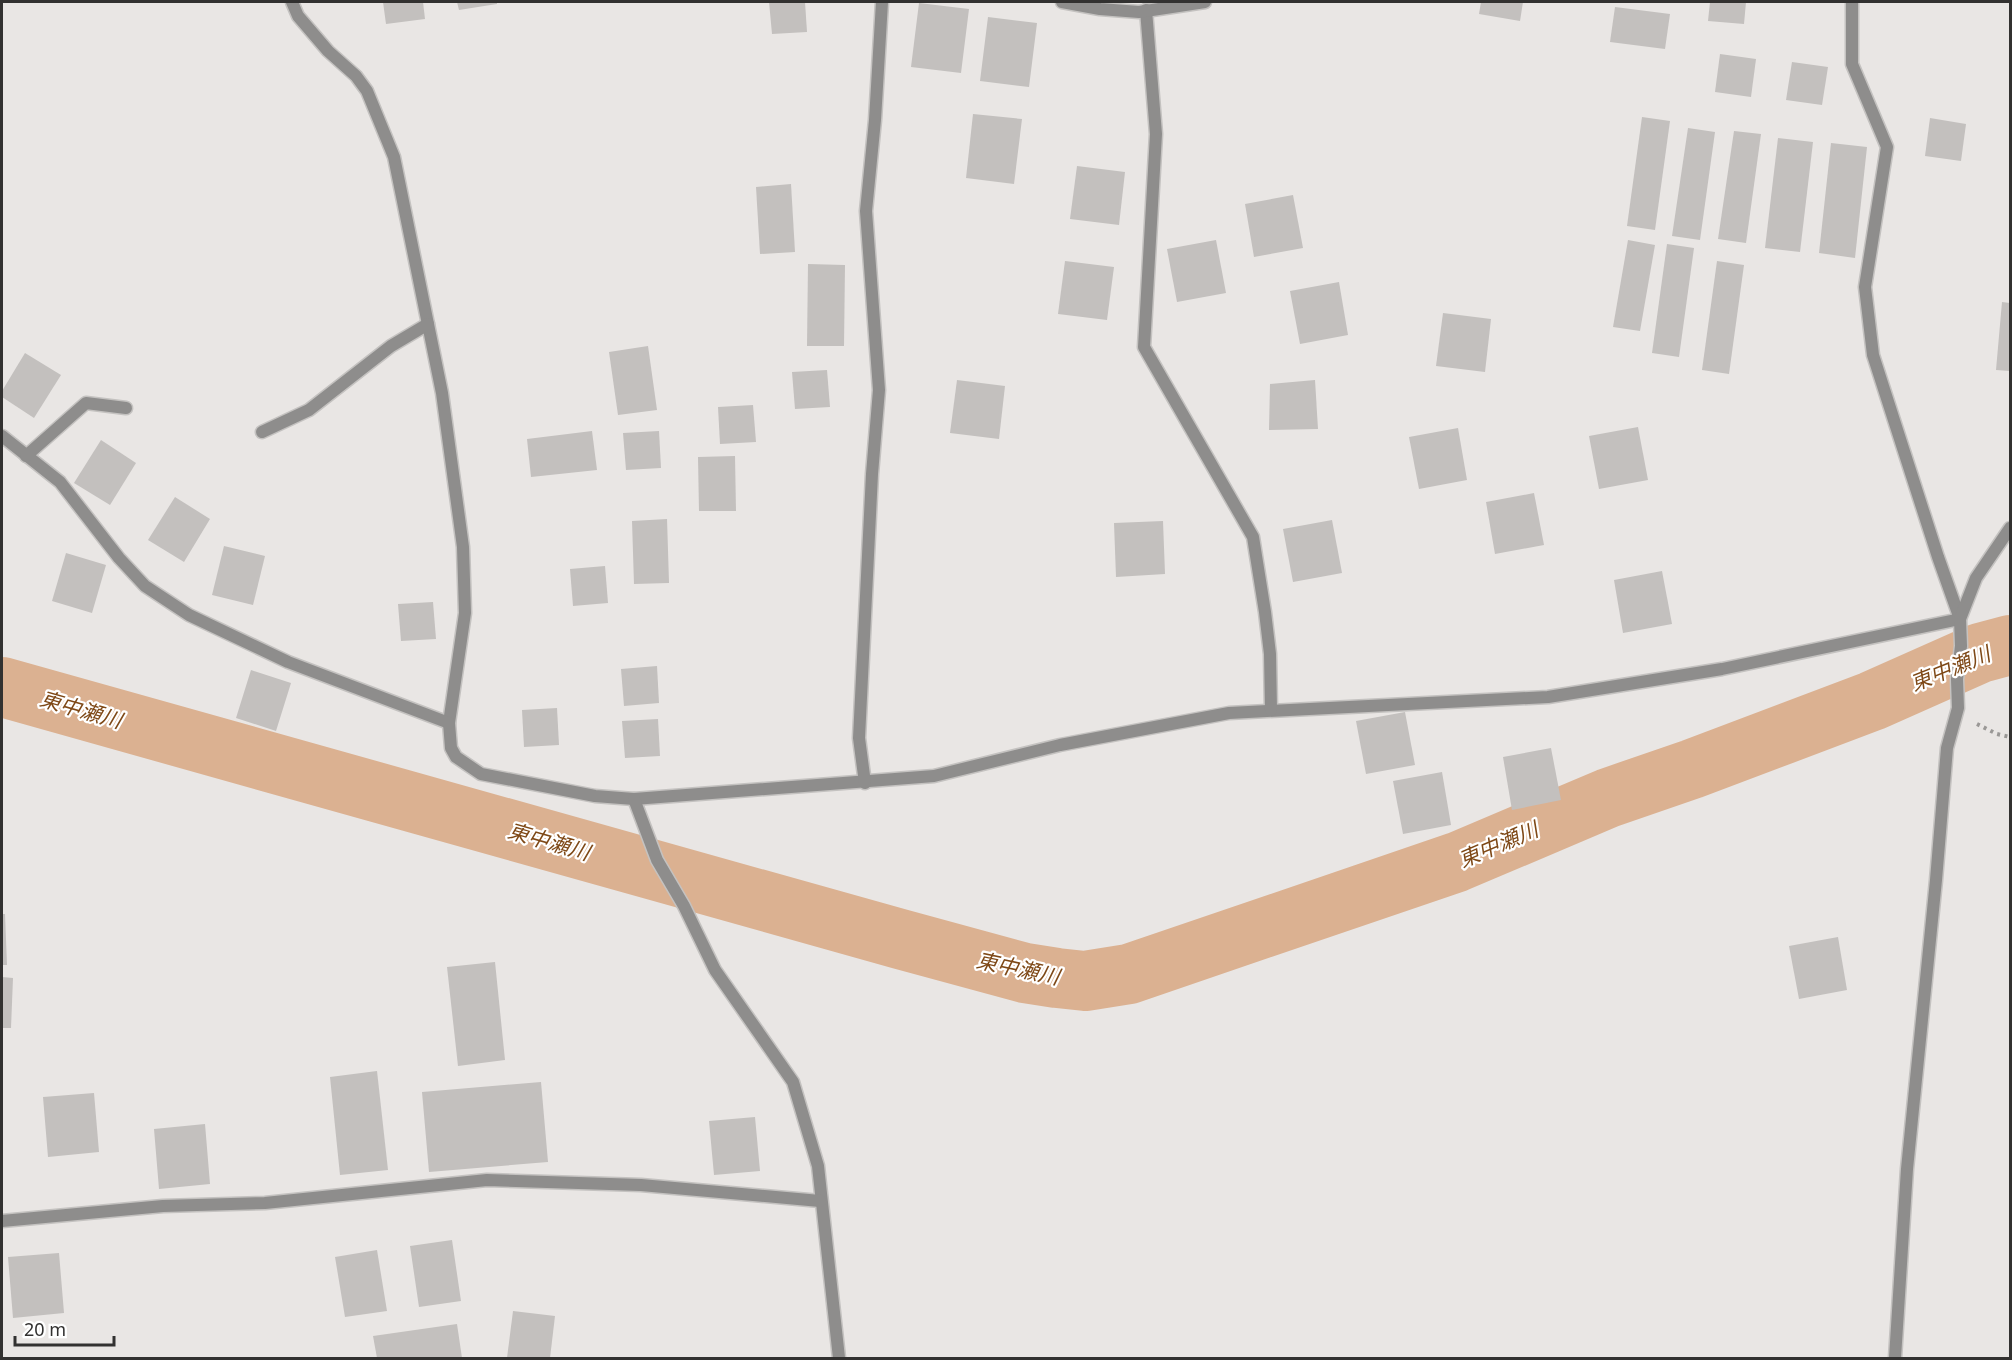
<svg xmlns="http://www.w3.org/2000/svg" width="2012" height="1360" viewBox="0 0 2012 1360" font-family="'Noto Sans','Noto Sans JP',sans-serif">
  <rect width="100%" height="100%" fill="#e9e6e4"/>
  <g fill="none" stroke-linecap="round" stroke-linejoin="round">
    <path stroke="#dbb191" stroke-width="60" d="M 2,687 L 900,939 L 1025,973 L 1057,978 L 1085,981 L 1129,974 L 1457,862 L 1608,798 L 1692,769 L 1872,701 L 1980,653 L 2010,645"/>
  </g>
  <g fill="#c3c0be">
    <path d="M 383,2 L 423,2 L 425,19 L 386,24 Z"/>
    <path d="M 457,2 L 497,2 L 497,4 L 459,10 Z"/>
    <path d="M 769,2 L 805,2 L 807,32 L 772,34 Z"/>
    <path d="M 1481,2 L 1523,2 L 1520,21 L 1479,14 Z"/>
    <path d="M 1710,2 L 1746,2 L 1744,24 L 1708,21 Z"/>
    <path d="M 919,3 L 969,9 L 961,73 L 911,67 Z"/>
    <path d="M 1615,7 L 1670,14 L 1665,49 L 1610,42 Z"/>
    <path d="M 988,17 L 1037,23 L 1029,87 L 980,81 Z"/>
    <path d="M 1720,54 L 1756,59 L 1751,97 L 1715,92 Z"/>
    <path d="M 1792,62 L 1828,67 L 1822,105 L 1786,100 Z"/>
    <path d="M 973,114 L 1022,119 L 1014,184 L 966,178 Z"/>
    <path d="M 1642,117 L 1670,121 L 1655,230 L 1627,226 Z"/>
    <path d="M 1930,118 L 1966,124 L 1961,161 L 1925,156 Z"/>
    <path d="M 1688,128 L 1715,132 L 1700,240 L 1672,236 Z"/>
    <path d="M 1734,131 L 1761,134 L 1746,243 L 1718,239 Z"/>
    <path d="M 1778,138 L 1813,142 L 1800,252 L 1765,248 Z"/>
    <path d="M 1831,143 L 1867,147 L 1855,258 L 1819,253 Z"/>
    <path d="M 1077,166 L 1125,172 L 1119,225 L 1070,219 Z"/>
    <path d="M 791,184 L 795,252 L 760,254 L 756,187 Z"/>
    <path d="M 1293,195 L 1303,248 L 1254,257 L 1245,204 Z"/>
    <path d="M 1216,240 L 1226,293 L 1177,302 L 1167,249 Z"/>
    <path d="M 1628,240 L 1655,245 L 1640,331 L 1613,327 Z"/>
    <path d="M 1667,244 L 1694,248 L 1679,357 L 1652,353 Z"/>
    <path d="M 1065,261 L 1114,267 L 1107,320 L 1058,314 Z"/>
    <path d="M 1717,261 L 1744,265 L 1729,374 L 1702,370 Z"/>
    <path d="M 808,264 L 845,265 L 844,346 L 807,346 Z"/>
    <path d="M 1339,282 L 1348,335 L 1300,344 L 1290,291 Z"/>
    <path d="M 2002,302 L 2010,303 L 2010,371 L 1996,370 Z"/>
    <path d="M 1443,313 L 1491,319 L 1485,372 L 1436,366 Z"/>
    <path d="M 648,346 L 657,410 L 618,415 L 609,352 Z"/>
    <path d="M 25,353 L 61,375 L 34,418 L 2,397 L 2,391 Z"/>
    <path d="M 827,370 L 830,407 L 795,409 L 792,372 Z"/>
    <path d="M 957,380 L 1005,386 L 999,439 L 950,433 Z"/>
    <path d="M 1315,380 L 1318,429 L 1269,430 L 1270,384 Z"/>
    <path d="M 753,405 L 756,442 L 720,444 L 718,407 Z"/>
    <path d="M 1638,427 L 1648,480 L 1599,489 L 1589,436 Z"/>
    <path d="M 1458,428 L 1467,480 L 1419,489 L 1409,437 Z"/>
    <path d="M 592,431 L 597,470 L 531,477 L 527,439 Z"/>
    <path d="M 659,431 L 661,468 L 626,470 L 623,433 Z"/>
    <path d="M 101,440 L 136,463 L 110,505 L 74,483 Z"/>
    <path d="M 735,456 L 736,511 L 699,511 L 698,457 Z"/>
    <path d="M 1534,493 L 1544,545 L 1495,554 L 1486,502 Z"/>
    <path d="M 175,497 L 210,519 L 184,562 L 148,540 Z"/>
    <path d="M 667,519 L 669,583 L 634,584 L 632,521 Z"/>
    <path d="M 1332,520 L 1342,573 L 1293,582 L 1283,529 Z"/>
    <path d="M 1163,521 L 1165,574 L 1116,577 L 1114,523 Z"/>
    <path d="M 224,546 L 265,556 L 253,605 L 212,595 Z"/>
    <path d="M 66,553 L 106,565 L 92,613 L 52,601 Z"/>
    <path d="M 605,566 L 608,603 L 573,606 L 570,569 Z"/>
    <path d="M 1662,571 L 1672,624 L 1623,633 L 1614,580 Z"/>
    <path d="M 433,602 L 436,639 L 401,641 L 398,604 Z"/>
    <path d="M 657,666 L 659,703 L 624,706 L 621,669 Z"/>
    <path d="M 251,670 L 291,683 L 276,731 L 236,718 Z"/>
    <path d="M 557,708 L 559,745 L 524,747 L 522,710 Z"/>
    <path d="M 1405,712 L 1415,765 L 1366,774 L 1356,721 Z"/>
    <path d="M 658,719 L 660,756 L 625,758 L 622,721 Z"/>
    <path d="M 1551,748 L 1561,800 L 1512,810 L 1503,757 Z"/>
    <path d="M 1442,772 L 1451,825 L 1403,834 L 1393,781 Z"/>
    <path d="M 2,914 L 5,914 L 7,965 L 2,965 Z"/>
    <path d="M 1838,937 L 1847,990 L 1799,999 L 1789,946 Z"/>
    <path d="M 495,962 L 505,1060 L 458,1066 L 447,967 Z"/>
    <path d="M 2,977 L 13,978 L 11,1028 L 2,1028 Z"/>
    <path d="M 377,1071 L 388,1170 L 340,1175 L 330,1077 Z"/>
    <path d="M 541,1082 L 548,1162 L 429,1172 L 422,1092 Z"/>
    <path d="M 94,1093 L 99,1152 L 48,1157 L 43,1097 Z"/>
    <path d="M 755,1117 L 760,1171 L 714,1175 L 709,1121 Z"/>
    <path d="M 205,1124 L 210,1184 L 159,1189 L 154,1129 Z"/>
    <path d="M 452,1240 L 461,1301 L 419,1307 L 410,1246 Z"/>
    <path d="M 377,1250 L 387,1311 L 345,1317 L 335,1257 Z"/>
    <path d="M 59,1253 L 64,1313 L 13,1318 L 8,1257 Z"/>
    <path d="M 513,1311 L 555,1316 L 550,1358 L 507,1358 Z"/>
    <path d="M 457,1324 L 462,1358 L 377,1358 L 373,1336 Z"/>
  </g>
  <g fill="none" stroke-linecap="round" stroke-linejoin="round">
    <defs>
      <g id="minor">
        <path d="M 292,2 L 298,16 L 328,51 L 356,76 L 367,91 L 394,157 L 442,393 L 463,547 L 465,613 L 449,723 L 451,748 L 456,757 L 481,774 L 595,796 L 634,799 L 934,776 L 1060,745 L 1229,713 L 1548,697 L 1722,669 L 1960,619 L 1938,557 L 1873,355 L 1865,287 L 1887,147 L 1852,64 L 1852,2"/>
        <path d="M 1146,10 L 1156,134 L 1144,347 L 1253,537 L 1265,612 L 1270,654 L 1271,710"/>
        <path d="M 262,432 L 309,410 L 391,346 L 428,324"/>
        <path d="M 2,436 L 60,482 L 119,558 L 145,586 L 189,615 L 288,662 L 449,723"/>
        <path d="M 26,456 L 86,403 L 126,408"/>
        <path d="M 865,783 L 859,738 L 872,474 L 879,390 L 866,211 L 875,120 L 882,2"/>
        <path d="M 634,799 L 657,860 L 684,906 L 715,970 L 793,1082 L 818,1166 L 839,1358"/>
        <path d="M 2,1221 L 163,1206 L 265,1203 L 487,1180 L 641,1185 L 820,1201"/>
        <path d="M 1895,1358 L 1907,1169 L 1936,880 L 1947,748 L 1958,708 L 1957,679 L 1961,646 L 1960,619 L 1976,578 L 2010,528"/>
      </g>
      <path id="tertiary" d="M 1062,2 L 1100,9 L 1139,12 L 1205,2"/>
    </defs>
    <use href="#minor" stroke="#c4c2c0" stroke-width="15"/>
    <use href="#tertiary" stroke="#c4c2c0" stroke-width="15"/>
    <path stroke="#9a9896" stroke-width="4" stroke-dasharray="3 4.5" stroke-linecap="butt" d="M 1977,724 L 1997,734 L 2010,737"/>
    <use href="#minor" stroke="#8e8d8c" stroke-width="12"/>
    <use href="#tertiary" stroke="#8e8d8c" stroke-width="12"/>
  </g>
  <g text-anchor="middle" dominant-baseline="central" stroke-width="4.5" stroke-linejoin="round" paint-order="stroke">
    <g font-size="21" font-style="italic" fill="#7e4816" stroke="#fff">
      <text transform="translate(1950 668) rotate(-22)">東中瀬川</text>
      <text transform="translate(81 709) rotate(16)">東中瀬川</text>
      <text transform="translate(549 841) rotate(16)">東中瀬川</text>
      <text transform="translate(1498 844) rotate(-23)">東中瀬川</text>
      <text transform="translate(1018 968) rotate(12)">東中瀬川</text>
    </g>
  </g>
  <rect width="2012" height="1360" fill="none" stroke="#323130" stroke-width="6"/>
  <path d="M15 1336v9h99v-9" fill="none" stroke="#323130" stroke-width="3"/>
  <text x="24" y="1336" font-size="18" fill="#323130" stroke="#ffffff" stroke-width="4.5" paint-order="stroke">20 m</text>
</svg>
